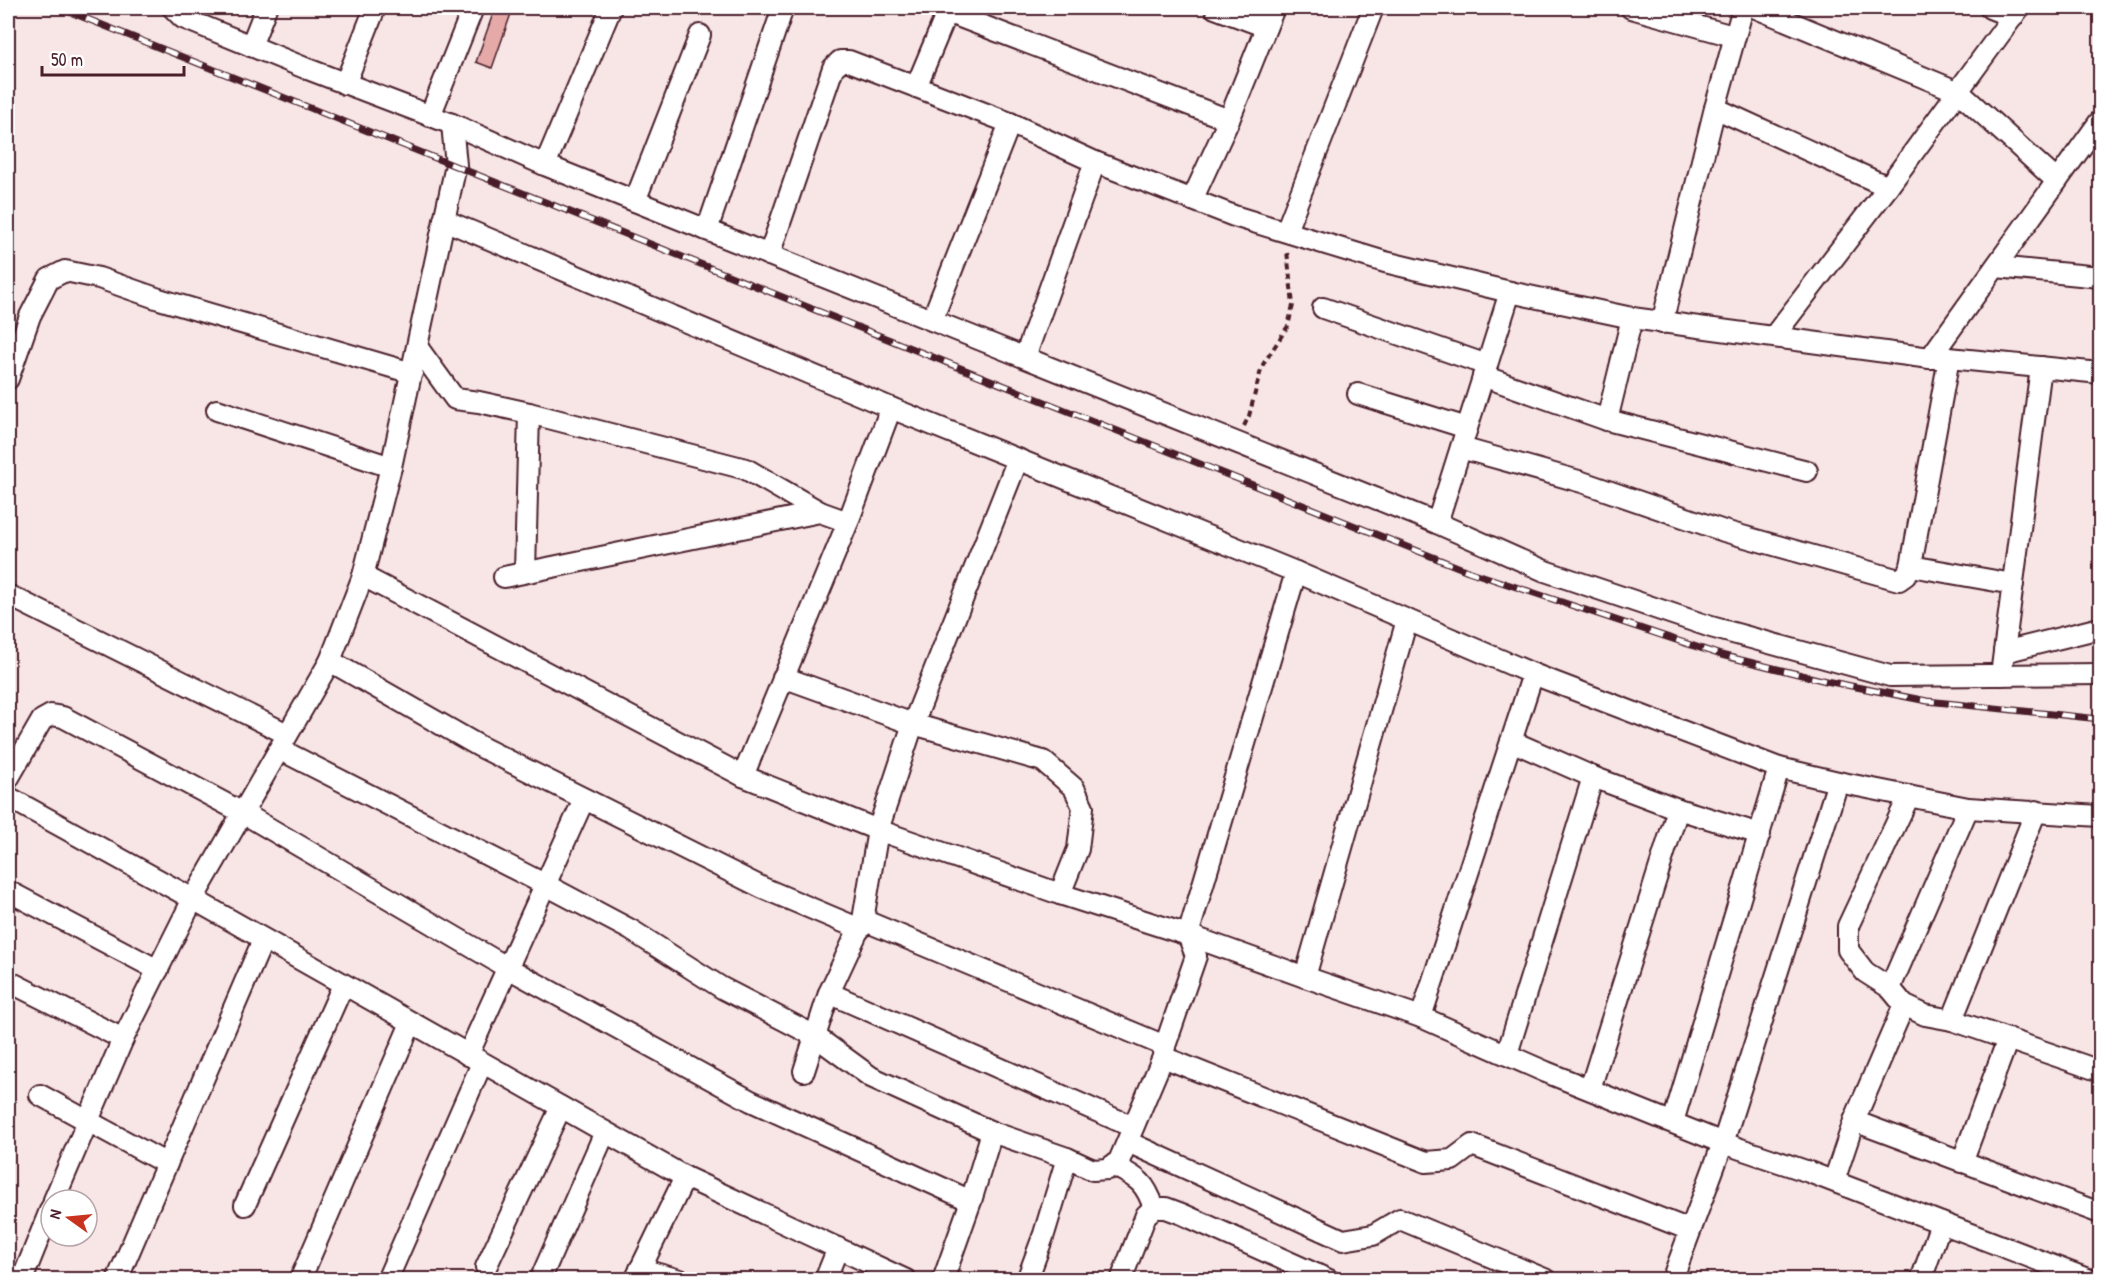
<svg xmlns="http://www.w3.org/2000/svg" width="2108" height="1287" viewBox="0 0 2108 1287" font-family="'Patrick Hand',sans-serif">
  <rect width="100%" height="100%" fill="#f7e6e5"/>
  <filter id="ink" filterUnits="userSpaceOnUse"><feTurbulence type="fractalNoise" baseFrequency=".0167" numOctaves="2"/><feDisplacementMap in="SourceGraphic" scale="12" xChannelSelector="R" yChannelSelector="G"/><feConvolveMatrix kernelMatrix="1 2 1 2 8 2 1 2 1" color-interpolation-filters="sRGB"/></filter>
  <g filter="url(#ink)">
    <path fill="#e5aaa8" stroke="#4a1f2b" stroke-width="1.5" d="M 495,8 L 513,8 L 492,68 L 476,62 Z"/>
    <g fill="none" stroke-linecap="round" stroke-linejoin="round">
      <defs>
        <g id="minor">
          <path d="M 173,8 L 183,18 L 305,68 L 452,124 L 545,165 L 707,230 L 1437,523 L 1545,571 L 1711,627 L 1890,676 L 2100,674"/>
          <path d="M 1215,8 L 1266,27"/>
          <path d="M 1631,8 L 1733,36"/>
          <path d="M 1756,8 L 1959,92 L 2057,181"/>
          <path d="M 1990,8 L 2013,17"/>
          <path d="M 947,12 L 1229,120"/>
          <path d="M 251,46 L 266,8"/>
          <path d="M 345,84 L 375,8"/>
          <path d="M 916,87 L 949,8"/>
          <path d="M 1715,108 L 1888,187"/>
          <path d="M 430,116 L 473,8"/>
          <path d="M 545,165 L 611,8"/>
          <path d="M 1192,200 L 1229,120 L 1274,8"/>
          <path d="M 635,201 L 700,35"/>
          <path d="M 444,220 L 891,408 L 1296,572 L 1533,674 L 1779,768 L 1838,782 L 1968,808 L 2100,816"/>
          <path d="M 707,230 L 783,8"/>
          <path d="M 1286,231 L 1373,8"/>
          <path d="M 769,255 L 833,68 L 840,61 L 849,61 L 1010,123 L 1095,162 L 1234,216 L 1385,262 L 1510,292 L 1632,318 L 1930,358 L 1949,358 L 2100,373"/>
          <path d="M 1996,267 L 2100,277"/>
          <path d="M 1323,308 L 1487,365"/>
          <path d="M 932,320 L 1010,123"/>
          <path d="M 1662,323 L 1715,108 L 1743,8"/>
          <path d="M 1774,336 L 1888,187 L 2019,8"/>
          <path d="M 418,348 L 455,399 L 479,402 L 529,413 L 746,469 L 820,512"/>
          <path d="M 1025,357 L 1095,162"/>
          <path d="M 1930,358 L 2100,121"/>
          <path d="M 1483,376 L 1607,420 L 1807,471"/>
          <path d="M 8,379 L 30,316 L 49,279 L 65,271 L 99,278 L 159,299 L 412,373"/>
          <path d="M 1358,394 L 1467,428"/>
          <path d="M 217,410 L 391,467"/>
          <path d="M 1607,420 L 1632,318"/>
          <path d="M 1461,448 L 1582,482 L 1724,531 L 1899,580 L 1906,575 L 1911,566 L 1949,358"/>
          <path d="M 1437,523 L 1510,292"/>
          <path d="M 1911,566 L 2013,584"/>
          <path d="M 525,572 L 529,413"/>
          <path d="M 363,576 L 743,776 L 878,830 L 1060,894 L 1188,935 L 1305,977 L 1407,620"/>
          <path d="M 504,577 L 820,512 L 848,522"/>
          <path d="M 8,595 L 287,734"/>
          <path d="M 2004,652 L 2100,628"/>
          <path d="M 330,661 L 479,746 L 763,888 L 860,929"/>
          <path d="M 2001,675 L 2041,367"/>
          <path d="M 783,677 L 913,724 L 1043,761 L 1074,788 L 1083,807 L 1078,849 L 1060,894"/>
          <path d="M 1511,741 L 1593,777 L 1678,809 L 1760,834"/>
          <path d="M 279,749 L 544,884 L 631,930 L 722,988 L 815,1036 L 871,1077 L 992,1132 L 1067,1158 L 1093,1170 L 1108,1169 L 1119,1161 L 1163,1057 L 1165,1046 L 1196,956 L 1188,935 L 1296,572"/>
          <path d="M 743,776 L 848,522 L 891,408"/>
          <path d="M 8,779 L 42,720 L 51,715 L 63,717 L 243,813 L 508,968 L 751,1101 L 971,1201"/>
          <path d="M 1909,796 L 1848,926 L 1848,950 L 1865,972 L 1890,988 L 1904,1005 L 1925,1015 L 1952,1020"/>
          <path d="M 8,797 L 193,899 L 685,1177 L 906,1280"/>
          <path d="M 2036,811 L 1952,1020 L 2100,1071"/>
          <path d="M 8,891 L 158,970"/>
          <path d="M 863,920 L 1165,1046"/>
          <path d="M 1305,977 L 1421,1017 L 1546,1072 L 1723,1143 L 1809,1172 L 2090,1280"/>
          <path d="M 8,981 L 123,1039"/>
          <path d="M 1890,988 L 1968,808"/>
          <path d="M 829,993 L 1133,1127"/>
          <path d="M 1421,1017 L 1533,674"/>
          <path d="M 1507,1054 L 1593,777"/>
          <path d="M 468,1055 L 584,799"/>
          <path d="M 1163,1057 L 1426,1162 L 1452,1160 L 1472,1145 L 1690,1230"/>
          <path d="M 804,1071 L 829,993 L 863,920 L 878,830 L 913,724 L 1018,459"/>
          <path d="M 1590,1089 L 1678,809"/>
          <path d="M 40,1095 L 167,1164"/>
          <path d="M 1854,1121 L 2100,1213"/>
          <path d="M 1673,1122 L 1779,768"/>
          <path d="M 1128,1142 L 1343,1240 L 1373,1235 L 1400,1219 L 1547,1280"/>
          <path d="M 1962,1162 L 2008,1039"/>
          <path d="M 1113,1165 C 1137,1178 1145,1181 1154,1208"/>
          <path d="M 1834,1181 L 1854,1121 L 1904,1005"/>
          <path d="M 54,1200 L 123,1039 L 193,899 L 330,661 L 363,576 L 391,467 L 456,165 L 452,124"/>
          <path d="M 245,1205 L 343,985"/>
          <path d="M 486,1267 L 561,1107"/>
          <path d="M 640,1269 L 680,1280"/>
          <path d="M 22,1280 L 51,1208"/>
          <path d="M 117,1280 L 263,940"/>
          <path d="M 300,1280 L 411,1023"/>
          <path d="M 387,1280 L 482,1063"/>
          <path d="M 540,1280 L 605,1132"/>
          <path d="M 635,1280 L 685,1177"/>
          <path d="M 825,1280 L 838,1248"/>
          <path d="M 943,1280 L 971,1201 L 992,1132"/>
          <path d="M 1027,1280 L 1044,1234 L 1067,1158"/>
          <path d="M 1121,1280 L 1146,1215 L 1154,1208 L 1166,1208 L 1182,1214 L 1329,1280"/>
          <path d="M 1672,1280 L 1723,1143 L 1838,782"/>
          <path d="M 1921,1280 L 1941,1223"/>
        </g>
      </defs>
      <use href="#minor" stroke="#4a1f2b" stroke-width="24"/>
      <path stroke="#4a1f2b" stroke-width="4" stroke-dasharray="6 4.5" stroke-linecap="butt" d="M 1244,426 L 1249,416 L 1262,366 L 1288,326 L 1293,305 L 1287,251"/>
      <use href="#minor" stroke="#fff" stroke-width="20"/>
      <defs>
        <path id="rail" d="M 60,8 L 1468,571 L 1721,655 L 1826,681 L 1927,701 L 2100,719"/>
      </defs>
      <use href="#rail" stroke="#4a1f2b" stroke-width="7"/>
      <use href="#rail" stroke="#fff" stroke-width="4.5" stroke-dasharray="14" stroke-linecap="butt"/>
    </g>
  </g>
  <rect width="2108" height="1287" fill="none" stroke="#fff" stroke-width="30"/>
  <rect x="15" y="15" width="2078" height="1257" fill="none" stroke="#4a1f2b" stroke-width="2" filter="url(#ink)"/>
  <g transform="translate(69 1218) rotate(285)"><circle r="28" fill="#ffffff" stroke="#b7a5aa" stroke-width="1.5"/>
  <path d="M0-4.5L10 22L0 15L-10 22Z" fill="#c8321e"/>
  <text y="-9" font-size="16" font-weight="bold" text-anchor="middle" fill="#4a1f2b">N</text>
  </g>
  <path d="M42 66v9h142v-9" fill="none" stroke="#4a1f2b" stroke-width="3"/>
  <text x="51" y="66" font-size="18" fill="#4a1f2b" stroke="#ffffff" stroke-width="4.5" paint-order="stroke">50 m</text>
</svg>
